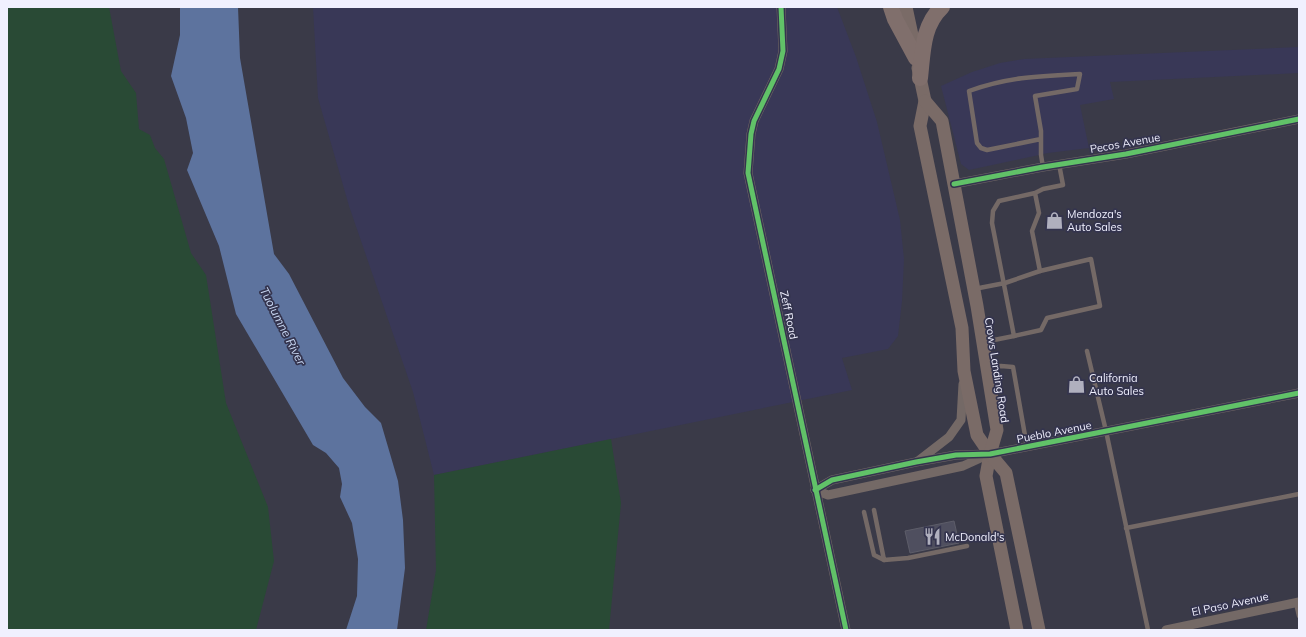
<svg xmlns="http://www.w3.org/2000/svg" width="1306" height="637" viewBox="0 0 1306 637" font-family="Mulish,sans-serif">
  <rect width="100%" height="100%" fill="#3a3a48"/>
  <g fill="#393857">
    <path d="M 313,7 L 837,7 L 856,57 L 877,122 L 900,220 L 904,259 L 902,301 L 898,336 L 888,349 L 842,358 L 852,390 L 434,475 L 413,392 L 349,206 L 318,98 Z"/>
    <path d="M 1299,47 L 1299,73 L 1110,82 L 1114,99 L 1080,105 L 1089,148 L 1048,153 L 969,170 L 961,164 L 941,86 L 972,72 L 1000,63 L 1024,59 Z"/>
  </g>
  <g fill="#294a35">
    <path d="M 7,7 L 109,7 L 121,71 L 136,93 L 139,129 L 150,135 L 155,148 L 164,159 L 191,253 L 206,275 L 226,403 L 268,507 L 274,561 L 256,630 L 7,630 Z"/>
    <path d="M 611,439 L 621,503 L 609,630 L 426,630 L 436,570 L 434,475 Z"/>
  </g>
  <path fill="#5d739e" d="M 180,7 L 238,7 L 240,58 L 274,254 L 289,274 L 343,378 L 365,407 L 381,423 L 398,481 L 403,520 L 405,568 L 397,630 L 346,630 L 357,596 L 358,559 L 352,523 L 340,497 L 342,484 L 339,468 L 326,453 L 313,445 L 236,314 L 219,246 L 187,170 L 193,153 L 186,118 L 171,76 L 180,35 Z"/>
  <path fill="#4f4f5f" stroke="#5d5d69" d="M 954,521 L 959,543 L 910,553 L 905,531 Z"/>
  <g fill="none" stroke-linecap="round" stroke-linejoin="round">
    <g stroke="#746966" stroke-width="4.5">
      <path d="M 1041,139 L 987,150 L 981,148 L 977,143 L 969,91 C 1008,77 1039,76 1080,74 L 1077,89 L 1035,96 L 1041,131 L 1041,155 L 1043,167"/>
      <path d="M 1035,193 L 999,201 L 993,211 L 992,223 L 1014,336 L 1041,330 L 1047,318 L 1100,306 L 1091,259 L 1040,271 L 1032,231 L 1039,213 L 1035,193 L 1043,189 L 1063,185 L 1059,164"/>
      <path d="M 974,289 L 1005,283 L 1040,271"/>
      <path d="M 984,342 L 1014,336"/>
      <path d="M 1087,351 L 1106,431 L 1148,630"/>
      <path d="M 988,367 L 1001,366 L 1013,367 L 1027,447"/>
      <path d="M 874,510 L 884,560 L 908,558 L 967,546"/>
      <path d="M 864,512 L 874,555 L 884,560"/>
      <path d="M 1126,528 L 1299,494"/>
      <path d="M 1296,603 L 1299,616"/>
    </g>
    <g stroke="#746966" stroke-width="9">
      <path d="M 781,7 L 783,51 L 779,69 L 754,121 L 751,134 L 748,173 L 846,630"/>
      <path d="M 954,184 L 1043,167 L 1126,154 L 1299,119"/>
      <path d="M 918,461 L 949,437 L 961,420 L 963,384"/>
      <path d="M 815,490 L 832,480 L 916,462 L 956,455 L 990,454 L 1299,393"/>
      <path d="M 815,490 L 828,495 L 963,466 L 985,456"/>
      <path d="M 1166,630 L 1299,602"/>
    </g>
    <g stroke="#7a6b67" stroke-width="13">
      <path d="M 906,7 L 915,49"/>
      <path d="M 918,68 L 925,101 L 920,126 L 962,328 L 964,371 L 977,435 L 990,454 L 986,476 L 1017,630"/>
      <path d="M 925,101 L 942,121 L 977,306 L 997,430 L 990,454 L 1006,473 L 1039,630"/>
    </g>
    <g stroke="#806f6c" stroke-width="16">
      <path d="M 891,7 L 895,19 L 916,58"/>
      <path d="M 920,78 C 923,52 922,26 942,7"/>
    </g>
    <defs>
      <g id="cycleway">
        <path d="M 781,7 L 783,51 L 779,69 L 754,121 L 751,134 L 748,173 L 846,630"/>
        <path d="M 954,184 L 1043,167 L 1126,154 L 1299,119"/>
        <path d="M 815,490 L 832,480 L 916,462 L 956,455 L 990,454 L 1299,393"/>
      </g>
    </defs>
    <use href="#cycleway" stroke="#34344e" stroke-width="8"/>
    <use href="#cycleway" stroke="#61c268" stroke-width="5"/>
  </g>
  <defs>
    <symbol id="shop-bare" viewBox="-9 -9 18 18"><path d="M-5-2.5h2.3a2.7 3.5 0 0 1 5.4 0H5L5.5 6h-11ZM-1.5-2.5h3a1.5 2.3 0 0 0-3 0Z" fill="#b0b0be" stroke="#34344e" stroke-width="2.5" paint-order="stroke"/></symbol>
    <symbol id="restaurant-bare" viewBox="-9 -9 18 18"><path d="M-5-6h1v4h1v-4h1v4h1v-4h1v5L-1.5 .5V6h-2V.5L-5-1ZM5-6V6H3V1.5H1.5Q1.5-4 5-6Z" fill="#b0b0be" stroke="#34344e" stroke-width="2.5" paint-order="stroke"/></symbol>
  </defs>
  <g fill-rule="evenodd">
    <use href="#shop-bare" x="1042" y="208" width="25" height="25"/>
    <use href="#shop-bare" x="1064" y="372" width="25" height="25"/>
    <use href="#restaurant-bare" x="920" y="524" width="25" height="25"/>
  </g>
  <g text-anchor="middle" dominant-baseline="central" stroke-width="3.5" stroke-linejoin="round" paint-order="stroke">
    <g font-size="11" fill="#f0f0fe" stroke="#34344e">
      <text transform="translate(1125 143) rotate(-10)">Pecos Avenue</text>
      <text transform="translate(789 315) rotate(78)">Zeff Road</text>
      <text transform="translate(997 370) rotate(81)">Crows Landing Road</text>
      <text transform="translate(1054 432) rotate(-11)">Pueblo Avenue</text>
      <text transform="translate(1230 604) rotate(-12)">El Paso Avenue</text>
    </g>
    <g font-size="11" fill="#f0f0fe" stroke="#34344e" text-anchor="start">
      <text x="1067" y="214">Mendoza's<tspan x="1067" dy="13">Auto Sales</tspan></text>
      <text x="1089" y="378">California<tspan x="1089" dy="13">Auto Sales</tspan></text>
      <text x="945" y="537">McDonald's</text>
    </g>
    <g font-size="12" font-style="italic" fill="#c8d7f3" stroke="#34344e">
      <text transform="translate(283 326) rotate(63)">Tuolumne River</text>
    </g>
  </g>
  <rect width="1306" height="637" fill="none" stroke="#f0f0fe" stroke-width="16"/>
</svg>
